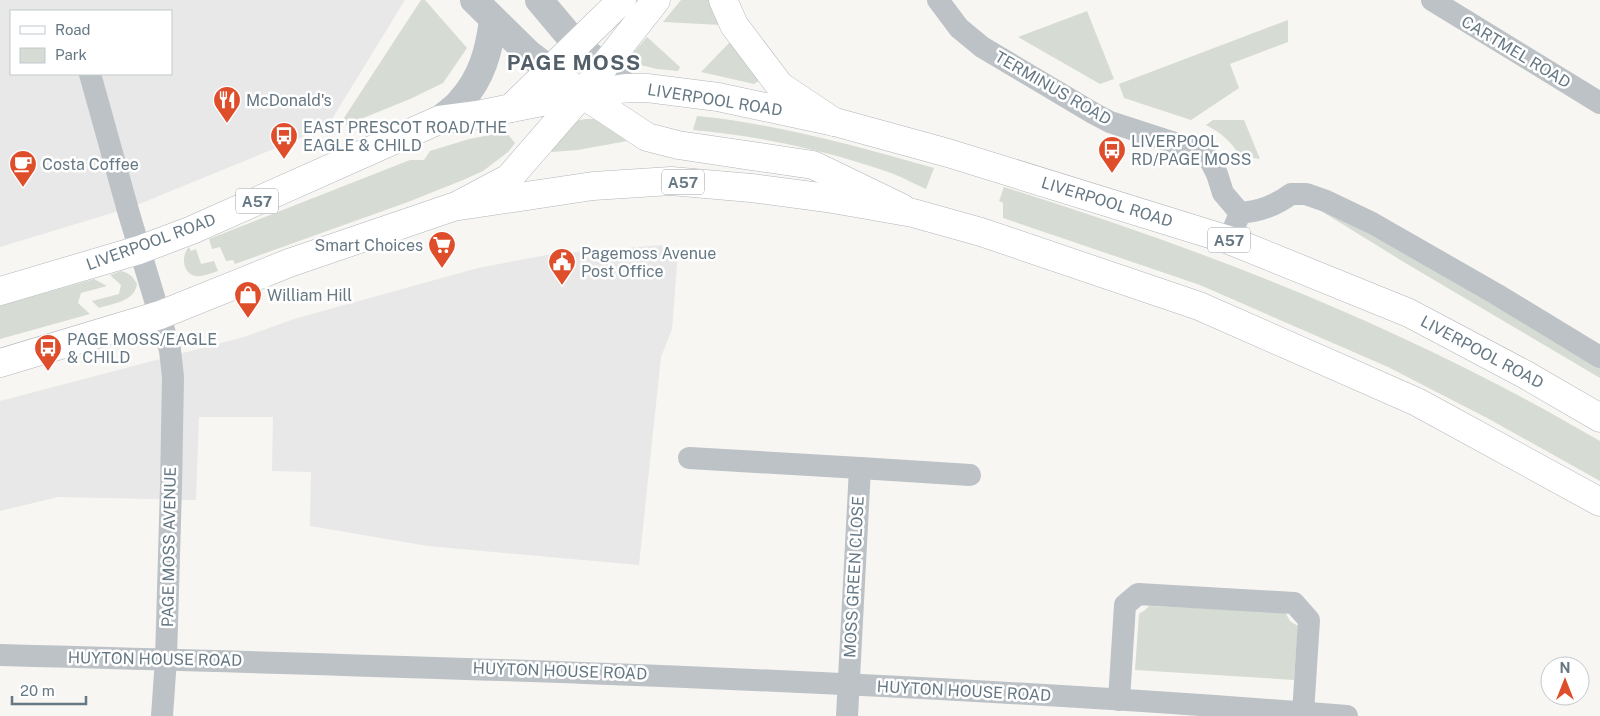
<svg xmlns="http://www.w3.org/2000/svg" width="1600" height="716" viewBox="0 0 1600 716" font-family="'Public Sans',sans-serif">
  <rect width="100%" height="100%" fill="#f7f6f3"/>
  <g fill="#e7e8e7" fill-rule="evenodd">
    <path d="M 0,0 L 405,0 L 327,127 L 132,207 L 0,247 ZM 11,11 L 171,11 L 171,74 L 11,74 Z"/>
    <path d="M 662,245 L 663,250 L 678,252 L 672,329 L 661,357 L 639,565 L 428,546 L 310,526 L 311,472 L 272,471 L 273,417 L 199,417 L 196,500 L 58,497 L 0,511 L 0,401 L 244,337 L 294,319 L 478,268 L 552,254 Z"/>
  </g>
  <g fill="#d6dbd3">
    <path d="M 421,0 L 425,0 L 467,48 L 443,83 L 410,99 L 346,125 L 344,118 Z"/>
    <path d="M 681,0 L 711,0 L 721,25 L 663,22 Z"/>
    <path d="M 1087,11 L 1114,79 L 1100,84 L 1018,37 Z"/>
    <path d="M 1288,20 L 1288,42 L 1230,64 L 1239,88 L 1191,120 L 1124,98 L 1119,84 Z"/>
    <path d="M 647,37 L 680,67 L 678,71 L 657,69 L 628,62 L 628,59 Z"/>
    <path d="M 731,41 L 760,80 L 754,84 L 701,72 Z"/>
    <path d="M 697,116 C 778,124 856,146 934,168 L 926,189 C 914,184 901,176 888,172 C 825,150 759,136 693,130 Z"/>
    <path d="M 586,119 L 594,119 L 627,141 L 578,150 L 552,152 L 549,149 L 574,121 Z"/>
    <path d="M 1213,120 L 1244,120 L 1260,159 L 1240,156 C 1231,141 1221,133 1206,125 Z"/>
    <path d="M 506,132 L 515,143 L 508,152 L 483,171 L 463,180 L 408,202 L 235,264 L 233,260 L 226,261 L 220,247 L 212,249 L 209,239 L 410,160 L 424,160 L 430,151 L 469,139 Z"/>
    <path d="M 1004,187 C 1212,252 1411,330 1600,441 L 1600,481 L 1489,419 L 1388,367 L 1296,327 L 1200,285 L 1003,218 L 1003,203 L 999,201 Z"/>
    <path d="M 1313,206 L 1350,223 L 1600,366 L 1600,378 L 1407,264 Z"/>
    <path d="M 189,247 L 191,251 L 196,249 L 201,264 L 214,261 L 218,271 C 211,273 203,277 195,276 C 182,273 181,255 189,247 Z"/>
    <path d="M 121,271 C 130,273 133,277 137,284 C 134,302 114,303 99,308 L 92,301 L 119,294 L 121,285 L 110,275 Z"/>
    <path d="M 94,279 L 107,286 L 81,293 L 78,303 L 90,314 L 0,339 L 0,306 Z"/>
    <path d="M 1149,606 L 1285,612 L 1290,621 L 1298,626 L 1294,680 L 1135,670 L 1139,614 L 1145,610 Z"/>
  </g>
  <g fill="none" stroke-linecap="round" stroke-linejoin="round">
    <defs>
      <g id="secondary">
        <path d="M 723,0 L 734,25 L 780,86 L 834,122"/>
        <path d="M 550,70 L 582,94 L 647,137 L 678,145 L 813,165 L 902,208"/>
        <path d="M 511,108 L 622,0"/>
        <path d="M 458,205 L 509,178 L 582,94 L 656,0"/>
      </g>
      <g id="trunk">
        <path d="M 0,291 L 139,250 L 192,230 L 439,120 L 477,115 L 582,94 L 627,88 L 647,88 L 718,97 L 835,122 L 948,153 L 1229,240 L 1409,313 L 1526,375 L 1600,418"/>
        <path d="M 0,363 L 160,315 L 289,263 L 453,207 L 593,186 L 671,181 L 751,188 L 827,198 L 913,213 L 981,232 L 1199,306 L 1417,402 L 1600,502"/>
      </g>
    </defs>
    <use href="#secondary" stroke="#b0b6ba" stroke-width="29"/>
    <use href="#trunk" stroke="#b1b5b9" stroke-width="29"/>
    <g stroke="#bdc2c6" stroke-width="22">
      <path d="M 938,0 L 959,28 L 982,47 L 1093,113 L 1110,122 L 1193,149 L 1210,160 L 1217,174 L 1223,193 L 1240,213"/>
      <path d="M 1432,0 L 1600,103"/>
      <path d="M 90,74 L 129,214 L 170,350 L 173,377 L 171,486 L 166,659 L 162,716"/>
      <path d="M 1229,240 L 1240,213 C 1260,211 1275,206 1291,194 L 1306,194 L 1326,201 L 1372,223 L 1496,294 L 1600,357"/>
      <path d="M 689,458 L 860,468"/>
      <path d="M 0,655 C 449,667 899,680 1347,716"/>
      <path d="M 1119,700 L 1125,605 L 1138,594 L 1294,603 L 1309,620 L 1303,713"/>
      <path d="M 847,716 L 860,468 L 970,475"/>
    </g>
    <g stroke="#bdc2c6" stroke-width="28">
      <path d="M 474,0 L 529,54 L 550,70"/>
      <path d="M 539,0 L 576,44 L 621,82"/>
      <path d="M 439,120 C 446,114 454,109 460,102 C 482,78 489,51 493,20"/>
    </g>
    <use href="#secondary" stroke="#fff" stroke-width="28"/>
    <use href="#trunk" stroke="#fff" stroke-width="28"/>
  </g>
  <defs>
    <symbol id="restaurant-pin" viewBox="-11 -11 22 30"><path d="M0 17L-7.5 6A9.5 9.5 0 1 1 7.5 6Z" fill="#df4e2b" stroke="#fff"/><path d="M-5-6h1v4h1v-4h1v4h1v-4h1v5L-1.5 .5V6h-2V.5L-5-1ZM5-6V6H3V1.5H1.5Q1.5-4 5-6Z" fill="#fff"/></symbol>
    <symbol id="bus-pin" viewBox="-11 -11 22 30"><path d="M0 17L-7.5 6A9.5 9.5 0 1 1 7.5 6Z" fill="#df4e2b" stroke="#fff"/><path d="M-5-6H5V4H4V6H2V4H-2V6H-4V4H-5ZM-3.5-4V0h7V-4ZM-3.5 1.2v1.5H-2V1.2ZM2 1.2v1.5H3.5V1.2Z" fill="#fff"/></symbol>
    <symbol id="cafe-pin" viewBox="-11 -11 22 30"><path d="M0 17L-7.5 6A9.5 9.5 0 1 1 7.5 6Z" fill="#df4e2b" stroke="#fff"/><path d="M-5.5-4.5H6V0H3Q3 3.5 0 3.5H-2.5Q-5.5 3.5-5.5 0ZM3-3.2v2h1.7v-2ZM-6 4.5H4V6H-6Z" fill="#fff"/></symbol>
    <symbol id="supermarket-pin" viewBox="-11 -11 22 30"><path d="M0 17L-7.5 6A9.5 9.5 0 1 1 7.5 6Z" fill="#df4e2b" stroke="#fff"/><path d="M-6-5.5h2.5l.6 2H6L4.5 2H-2.5L-4.4-4H-6ZM-1.5 3.2a1.3 1.3 0 1 0 .1 0ZM3 3.2a1.3 1.3 0 1 0 .1 0Z" fill="#fff"/></symbol>
    <symbol id="civic-pin" viewBox="-11 -11 22 30"><path d="M0 17L-7.5 6A9.5 9.5 0 1 1 7.5 6Z" fill="#df4e2b" stroke="#fff"/><path d="M-.6-6.5H3V-4.5H.6V-3L4-1V1h2V6H-6V1h2V-1L-.6-3ZM-1.2 2.5V6h2.4V2.5Z" fill="#fff"/></symbol>
    <symbol id="shop-pin" viewBox="-11 -11 22 30"><path d="M0 17L-7.5 6A9.5 9.5 0 1 1 7.5 6Z" fill="#df4e2b" stroke="#fff"/><path d="M-5-2.5h2.3a2.7 3.5 0 0 1 5.4 0H5L5.5 6h-11ZM-1.5-2.5h3a1.5 2.3 0 0 0-3 0Z" fill="#fff"/></symbol>
  </defs>
  <g fill-rule="evenodd">
    <use href="#restaurant-pin" x="211" y="84" width="32" height="43"/>
    <use href="#bus-pin" x="268" y="120" width="32" height="43"/>
    <use href="#bus-pin" x="1096" y="134" width="32" height="43"/>
    <use href="#cafe-pin" x="7" y="148" width="32" height="43"/>
    <use href="#supermarket-pin" x="426" y="229" width="32" height="43"/>
    <use href="#civic-pin" x="546" y="246" width="32" height="43"/>
    <use href="#shop-pin" x="232" y="279" width="32" height="43"/>
    <use href="#bus-pin" x="32" y="332" width="32" height="43"/>
  </g>
  <g text-anchor="middle" dominant-baseline="central" stroke-width="5" stroke-linejoin="round" paint-order="stroke">
    <g fill="#fff" stroke="#94a0a9" stroke-width="1">
      <rect x="662" y="169.5" width="42" height="25" rx="4"/>
      <rect x="236" y="188.5" width="42" height="25" rx="4"/>
      <rect x="1208" y="227.5" width="42" height="25" rx="4"/>
    </g>
    <g font-size="15" font-weight="bold" fill="#667884">
      <text x="683" y="182">A57</text>
      <text x="257" y="201">A57</text>
      <text x="1229" y="240">A57</text>
    </g>
    <g font-size="16" fill="#667884" stroke="#fff">
      <text transform="translate(1516 52) rotate(31)">CARTMEL ROAD</text>
      <text transform="translate(1053 88) rotate(30)">TERMINUS ROAD</text>
      <text transform="translate(715 100) rotate(9)">LIVERPOOL ROAD</text>
      <text transform="translate(1107 202) rotate(17)">LIVERPOOL ROAD</text>
      <text transform="translate(151 242) rotate(-20)">LIVERPOOL ROAD</text>
      <text transform="translate(1482 352) rotate(28)">LIVERPOOL ROAD</text>
      <text transform="translate(169 547) rotate(-89)">PAGE MOSS AVENUE</text>
      <text transform="translate(854 577) rotate(-87)">MOSS GREEN CLOSE</text>
      <text transform="translate(155 659) rotate(1)">HUYTON HOUSE ROAD</text>
      <text transform="translate(560 671) rotate(2)">HUYTON HOUSE ROAD</text>
      <text transform="translate(964 691) rotate(3)">HUYTON HOUSE ROAD</text>
    </g>
    <g font-size="16" fill="#667884" stroke="#fff" text-anchor="start">
      <text x="246" y="100">McDonald's</text>
      <text x="303" y="127">EAST PRESCOT ROAD/THE<tspan x="303" dy="18">EAGLE &amp; CHILD</tspan></text>
      <text x="1131" y="141">LIVERPOOL<tspan x="1131" dy="18">RD/PAGE MOSS</tspan></text>
      <text x="42" y="164">Costa Coffee</text>
      <text x="423" y="245" text-anchor="end">Smart Choices</text>
      <text x="581" y="253">Pagemoss Avenue<tspan x="581" dy="18">Post Office</tspan></text>
      <text x="267" y="295">William Hill</text>
      <text x="67" y="339">PAGE MOSS/EAGLE<tspan x="67" dy="18">&amp; CHILD</tspan></text>
    </g>
    <g font-size="21" font-weight="bold" letter-spacing="1" fill="#546069" stroke="#fff">
      <text x="574" y="62">PAGE MOSS</text>
    </g>
  </g>
  <rect x="10" y="10" width="162" height="65" fill="#ffffff" stroke="#c2c9ce"/>
  <rect x="20" y="26" width="25" height="8" fill="#ffffff" stroke="#c2c9ce"/>
  <text x="55" y="35" font-size="15" fill="#667884">Road</text>
  <rect x="20" y="48" width="25" height="15" fill="#d6dbd3" stroke="#c2c9ce"/>
  <text x="55" y="60" font-size="15" fill="#667884">Park</text>
  <g transform="translate(1565 681)"><circle r="24" fill="#ffffff" stroke="#c2c9ce"/>
  <path d="M0-4L9 19L0 12L-9 19Z" fill="#df4e2b"/>
  <text y="-8" font-size="14" font-weight="bold" text-anchor="middle" fill="#667884">N</text>
  </g>
  <path d="M12 696v8h74v-8" fill="none" stroke="#667884" stroke-width="2.5"/>
  <text x="20" y="696" font-size="15" fill="#667884" stroke="#ffffff" stroke-width="4" paint-order="stroke">20 m</text>
</svg>
